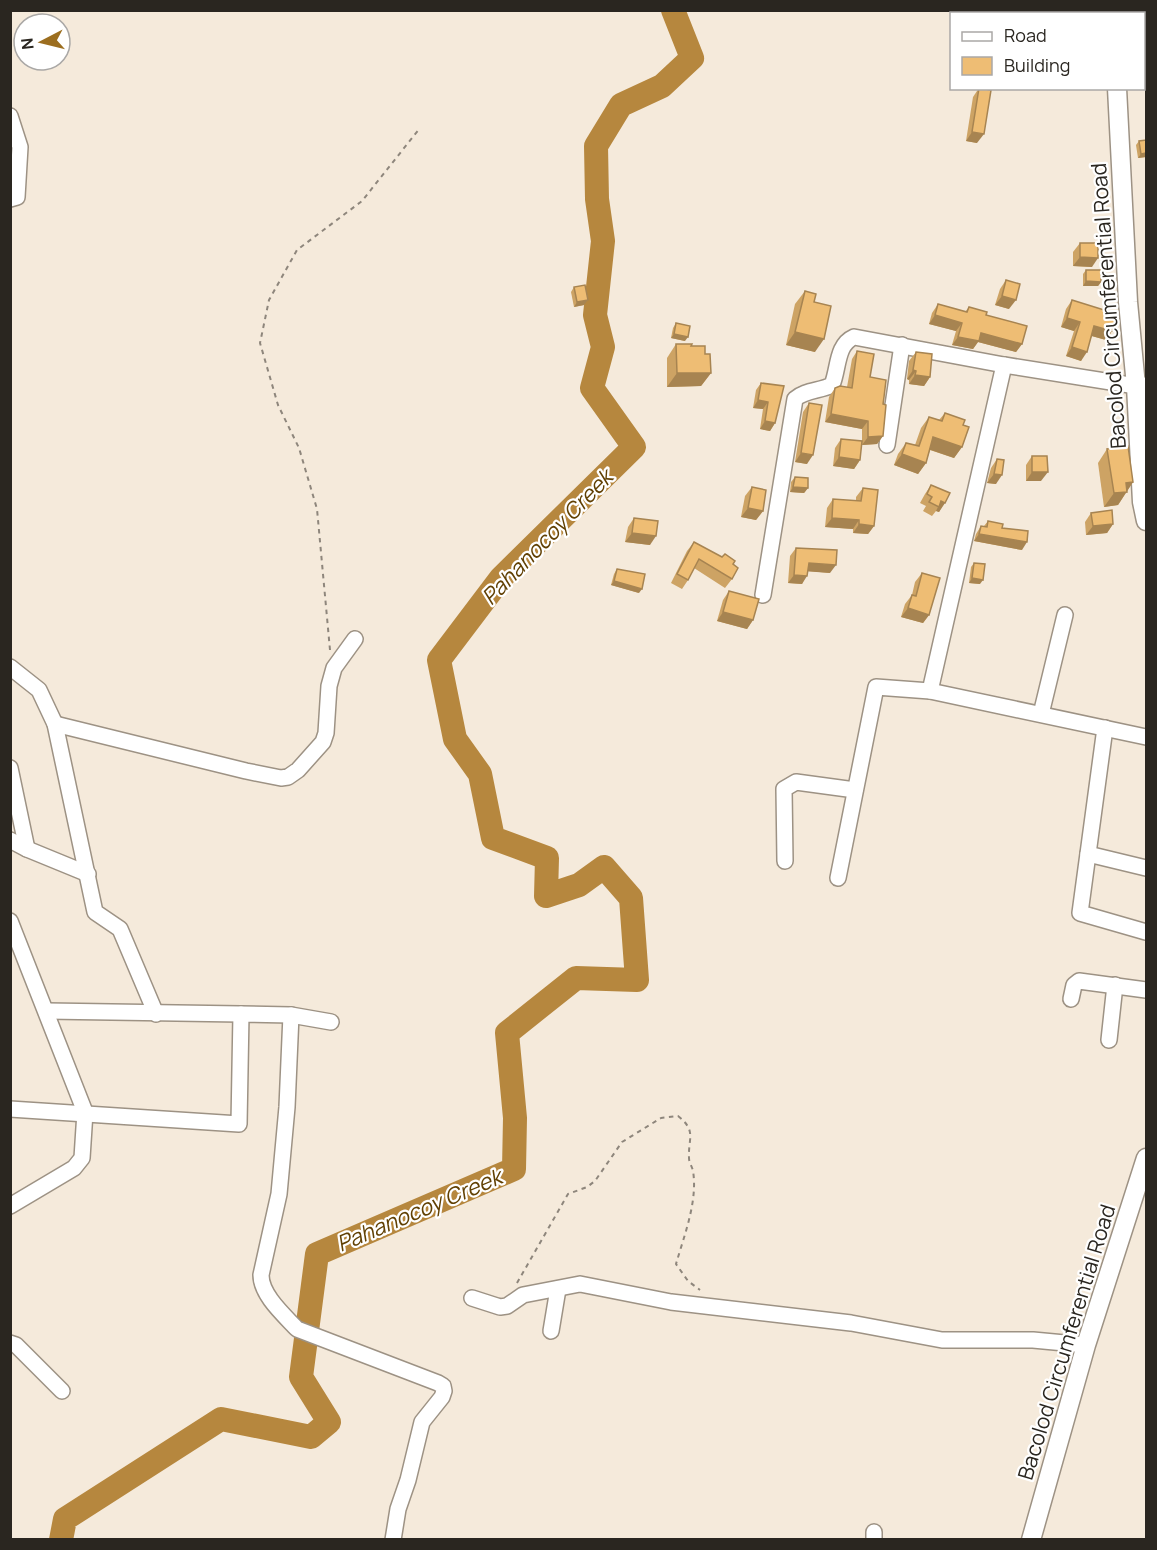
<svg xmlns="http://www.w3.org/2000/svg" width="1157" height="1550" viewBox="0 0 1157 1550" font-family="Manrope,sans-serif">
  <rect width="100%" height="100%" fill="#f5eadb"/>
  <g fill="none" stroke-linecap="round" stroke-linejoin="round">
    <path stroke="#b6873e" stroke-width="24" d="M 61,1540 L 65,1519 L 221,1419 L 311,1437 L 329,1422 L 301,1377 L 317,1254 L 514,1169 L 515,1118 L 507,1033 L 576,978 L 637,980 L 631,898 L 604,867 L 579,885 L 546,896 L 547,858 L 493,838 L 480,774 L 455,739 L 439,660 L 501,578 L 634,447 L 592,388 L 603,347 L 595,315 L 603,241 L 597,199 L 596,146 L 621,105 L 662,86 L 692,58 L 673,10"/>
    <defs>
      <g id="minor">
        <path d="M 10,116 L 20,147 L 17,197 L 10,199"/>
        <path d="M 887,445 L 902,345"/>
        <path d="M 763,595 L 795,399 C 805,390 820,391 832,385 C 839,368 836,345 854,337 L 1004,365 L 1136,386 L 1146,385"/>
        <path d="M 10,667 L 39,690 L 55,724 L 95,912 L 120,929 L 156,1014"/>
        <path d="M 930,691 L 1004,365"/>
        <path d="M 1041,714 L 1065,615"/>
        <path d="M 55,724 L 246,771 L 281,778 L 288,777 L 298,770 L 323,742 L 326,733 L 329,686 L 334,668 L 355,639"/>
        <path d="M 1105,728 L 1080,913 L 1146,932"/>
        <path d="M 10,768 L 27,849"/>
        <path d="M 10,840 L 27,849 L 88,874"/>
        <path d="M 1088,854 L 1146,868"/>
        <path d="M 785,861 L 784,789 L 796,782 L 855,790"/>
        <path d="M 838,878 L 876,687 L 930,691 L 1146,737"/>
        <path d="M 10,921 L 85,1112 L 82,1158 L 74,1168 L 10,1206"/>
        <path d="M 1071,999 L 1074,985 L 1079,981 L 1146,990"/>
        <path d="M 47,1011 L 241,1014"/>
        <path d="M 291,1015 L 287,1107 L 279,1194 L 261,1275 C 261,1295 284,1315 297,1329 L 438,1383 L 443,1386 L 444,1391 L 442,1397 L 422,1422 L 408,1480 L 398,1509 L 393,1540"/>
        <path d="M 1109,1040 L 1115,985"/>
        <path d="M 10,1109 L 239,1124 L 241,1014 L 291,1015 L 331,1022"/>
        <path d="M 472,1298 L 500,1307 L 507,1306 L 523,1295 L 580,1284 L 671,1302 L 851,1323 L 942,1340 L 1033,1340 L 1086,1345"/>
        <path d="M 551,1331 L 558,1289"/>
        <path d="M 10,1343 L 16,1345 L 62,1391"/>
        <path d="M 874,1540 L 874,1532"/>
      </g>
      <g id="major">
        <path d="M 1115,10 L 1115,14"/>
        <path d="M 1117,88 L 1128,302 L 1136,386 L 1142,502 L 1146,521"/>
        <path d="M 1031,1540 L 1086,1345 L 1146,1158"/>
      </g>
    </defs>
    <use href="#minor" stroke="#9d9284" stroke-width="18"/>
    <use href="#major" stroke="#9d9284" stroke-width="21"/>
    <g stroke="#8e867c" stroke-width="2" stroke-dasharray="4.5 4.5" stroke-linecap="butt">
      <path d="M 330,650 L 317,509 L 299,448 L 278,405 L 260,343 L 269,300 L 297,250 L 362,201 L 420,128"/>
      <path d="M 517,1283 L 568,1194 L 587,1187 L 595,1181 L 622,1142 L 661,1118 L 678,1116 C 697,1131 688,1138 689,1158 C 689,1163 692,1166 693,1171 C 698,1201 684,1236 676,1264 L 688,1281 L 700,1290"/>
    </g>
    <use href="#minor" stroke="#fff" stroke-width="15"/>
    <use href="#major" stroke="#fff" stroke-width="18"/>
  </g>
  <g fill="#cda364">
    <path d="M 979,88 L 977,143 L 966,141 L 973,97 Z"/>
    <path d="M 1139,141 L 1146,157 L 1138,158 L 1136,145 Z"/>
    <path d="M 1080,243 L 1092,267 L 1073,266 L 1073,252 Z"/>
    <path d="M 1086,270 L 1101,282 L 1098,286 L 1083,286 L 1083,274 Z"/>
    <path d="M 1006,280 L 1009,309 L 995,305 L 1000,289 Z"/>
    <path d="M 574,287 L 584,305 L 574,307 L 571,292 Z"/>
    <path d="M 805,291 L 814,302 L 815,352 L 786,345 L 795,304 Z"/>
    <path d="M 1072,300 L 1112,331 L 1106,340 L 1092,336 L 1081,361 L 1066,356 L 1074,331 L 1061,327 L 1066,309 Z"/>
    <path d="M 938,304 L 965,312 L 969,307 L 986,315 L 1022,344 L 1016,352 L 978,342 L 973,349 L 952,345 L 956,331 L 929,324 L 932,313 Z"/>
    <path d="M 676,323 L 685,341 L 671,338 L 673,328 Z"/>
    <path d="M 676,344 L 691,346 L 705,354 L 711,373 L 701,386 L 667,387 L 667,358 Z"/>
    <path d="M 857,351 L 870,377 L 884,397 L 883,436 L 877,444 L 862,445 L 862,429 L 825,422 L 829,397 L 835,388 L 847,387 L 852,359 Z"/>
    <path d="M 916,352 L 930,377 L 924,386 L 909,384 L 909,380 L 907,379 L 909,361 Z"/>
    <path d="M 761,383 L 775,423 L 770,431 L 760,429 L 763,409 L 753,408 L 756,390 Z"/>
    <path d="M 809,403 L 807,464 L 795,462 L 803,412 Z"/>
    <path d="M 945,413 L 963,425 L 962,447 L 954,458 L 930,450 L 926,463 L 918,474 L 894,465 L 898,454 L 906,443 L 915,445 L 921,428 L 929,417 L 939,420 Z"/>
    <path d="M 841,439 L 860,460 L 854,469 L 833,466 L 835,448 Z"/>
    <path d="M 1107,449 L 1133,482 L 1118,505 L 1104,507 L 1098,463 Z"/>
    <path d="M 1032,456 L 1041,481 L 1026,481 L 1026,465 Z"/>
    <path d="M 997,459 L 996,484 L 987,483 L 991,468 Z"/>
    <path d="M 795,477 L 808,488 L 804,493 L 790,492 L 791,482 Z"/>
    <path d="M 931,485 L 950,493 L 939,512 L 936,511 L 932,516 L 923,511 L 926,506 L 920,503 L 925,494 Z"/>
    <path d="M 752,487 L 763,511 L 756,520 L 741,517 L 745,496 Z"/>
    <path d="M 863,488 L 874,526 L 868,534 L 853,533 L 853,529 L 825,527 L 827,508 L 833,499 L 856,501 L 856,497 Z"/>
    <path d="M 1091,513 L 1113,524 L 1107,533 L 1086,535 L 1085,522 Z"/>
    <path d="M 634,518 L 650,545 L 625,542 L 628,527 Z"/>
    <path d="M 988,521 L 1002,528 L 1022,550 L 974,541 L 976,534 L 981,526 L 984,526 Z"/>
    <path d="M 694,542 L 733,564 L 732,579 L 725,588 L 694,568 L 688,580 L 682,589 L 671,583 L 687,551 Z"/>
    <path d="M 796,548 L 830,573 L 808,571 L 802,584 L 788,583 L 790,556 Z"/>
    <path d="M 974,563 L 980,584 L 969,583 L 971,567 Z"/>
    <path d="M 617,569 L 639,593 L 611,585 L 614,574 Z"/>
    <path d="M 922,573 L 929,615 L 923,623 L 901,617 L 905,604 L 912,595 L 915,582 Z"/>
    <path d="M 729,591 L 753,620 L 747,629 L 717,621 L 723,600 Z"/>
  </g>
  <g fill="#a78451">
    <path d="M 972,132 L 984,134 L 977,143 L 966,141 Z"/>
    <path d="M 1146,153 L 1146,157 L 1138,158 L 1141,154 Z"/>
    <path d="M 1080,257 L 1098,258 L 1092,267 L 1073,266 Z"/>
    <path d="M 1086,281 L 1101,282 L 1098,286 L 1083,286 Z"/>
    <path d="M 1002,296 L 1016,300 L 1009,309 L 995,305 Z"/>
    <path d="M 588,300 L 584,305 L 574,307 L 577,302 Z"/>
    <path d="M 935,315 L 962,323 L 956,331 L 929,324 Z"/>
    <path d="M 1067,318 L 1080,322 L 1074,331 L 1061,327 Z"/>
    <path d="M 1094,326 L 1112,331 L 1106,340 L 1088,335 Z"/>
    <path d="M 795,332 L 824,339 L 815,352 L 786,345 Z"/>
    <path d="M 981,333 L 1022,344 L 1016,352 L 978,342 L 973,349 L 952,345 L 958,337 Z"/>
    <path d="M 674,334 L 688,337 L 685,341 L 671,338 Z"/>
    <path d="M 1072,347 L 1087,352 L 1081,361 L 1066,356 Z"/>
    <path d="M 913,370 L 916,371 L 909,380 L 907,379 Z"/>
    <path d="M 677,373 L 711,373 L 701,386 L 667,387 Z"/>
    <path d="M 915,375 L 930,377 L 924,386 L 909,384 Z"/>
    <path d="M 758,400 L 768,402 L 763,409 L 753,408 Z"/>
    <path d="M 831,414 L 868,421 L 862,429 L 825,422 Z"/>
    <path d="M 765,421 L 775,423 L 770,431 L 760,429 Z"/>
    <path d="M 883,436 L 877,444 L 862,445 L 868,437 Z"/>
    <path d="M 933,437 L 962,447 L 954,458 L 925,448 Z"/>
    <path d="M 801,453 L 813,455 L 807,464 L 795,462 Z"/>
    <path d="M 902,454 L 926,463 L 918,474 L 894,465 Z"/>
    <path d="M 839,457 L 860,460 L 854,469 L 833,466 Z"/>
    <path d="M 1032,472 L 1048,472 L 1041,481 L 1026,481 Z"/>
    <path d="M 994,474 L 1002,475 L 996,484 L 987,483 Z"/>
    <path d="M 1133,482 L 1118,505 L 1104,507 L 1114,493 L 1126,483 Z"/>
    <path d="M 793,487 L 808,488 L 804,493 L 790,492 Z"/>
    <path d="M 941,501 L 945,503 L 939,512 L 936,511 Z"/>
    <path d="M 748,508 L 763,511 L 756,520 L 741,517 Z"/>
    <path d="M 832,518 L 859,520 L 853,529 L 825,527 Z"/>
    <path d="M 859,524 L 874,526 L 868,534 L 853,533 Z"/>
    <path d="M 1113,524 L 1107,533 L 1086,535 L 1093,526 Z"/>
    <path d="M 632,533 L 656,536 L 650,545 L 625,542 Z"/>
    <path d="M 979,534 L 1027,542 L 1022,550 L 974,541 Z"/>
    <path d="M 809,563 L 836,565 L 830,573 L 803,571 Z"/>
    <path d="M 794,575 L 807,576 L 802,584 L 788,583 Z"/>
    <path d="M 972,578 L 983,580 L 980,584 L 969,583 Z"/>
    <path d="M 614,581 L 642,589 L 639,593 L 611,585 Z"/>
    <path d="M 908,608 L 929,615 L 923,623 L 901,617 Z"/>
    <path d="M 723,612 L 753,620 L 747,629 L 717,621 Z"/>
  </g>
  <g fill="#eebd74" stroke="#a78451" stroke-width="1.5">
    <path d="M 979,88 L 991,90 L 984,134 L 972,132 Z"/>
    <path d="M 1146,140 L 1146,153 L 1141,154 L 1139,141 Z"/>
    <path d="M 1080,243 L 1098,243 L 1098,258 L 1080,257 Z"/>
    <path d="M 1086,270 L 1101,270 L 1101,282 L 1086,281 Z"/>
    <path d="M 1006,280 L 1020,284 L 1016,300 L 1002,296 Z"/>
    <path d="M 585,285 L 588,300 L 577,302 L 574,287 Z"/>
    <path d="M 805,291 L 816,294 L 814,302 L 831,306 L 824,339 L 795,332 Z"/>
    <path d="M 1072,300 L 1117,314 L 1112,331 L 1094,326 L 1087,352 L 1072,347 L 1080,322 L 1067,318 Z"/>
    <path d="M 938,304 L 967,312 L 969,307 L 987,312 L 986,315 L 1027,326 L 1022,344 L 981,333 L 979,341 L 958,337 L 962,323 L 935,315 Z"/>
    <path d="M 676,323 L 690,326 L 688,337 L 674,334 Z"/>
    <path d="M 676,344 L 692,344 L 691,346 L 705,346 L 705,354 L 710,354 L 711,373 L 677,373 Z"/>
    <path d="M 857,351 L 874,354 L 870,377 L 886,380 L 884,397 L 883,404 L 886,405 L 883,436 L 868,437 L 868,421 L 831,414 L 835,388 L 840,386 L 852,388 Z"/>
    <path d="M 916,352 L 932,354 L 930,377 L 915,375 L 916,371 L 913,370 Z"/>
    <path d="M 761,383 L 784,386 L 775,423 L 765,421 L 768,402 L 758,400 Z"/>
    <path d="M 809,403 L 822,405 L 813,455 L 801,453 Z"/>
    <path d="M 945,413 L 965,420 L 963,425 L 969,427 L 962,447 L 933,437 L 926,463 L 902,454 L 906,443 L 919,446 L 929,417 L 942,421 Z"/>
    <path d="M 841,439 L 862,441 L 860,460 L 839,457 Z"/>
    <path d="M 1128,446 L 1133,482 L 1126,483 L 1127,492 L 1114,493 L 1107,449 Z"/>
    <path d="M 1032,456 L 1047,456 L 1048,472 L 1032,472 Z"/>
    <path d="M 997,459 L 1004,460 L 1002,475 L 994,474 Z"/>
    <path d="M 795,477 L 808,478 L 808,488 L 793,487 Z"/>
    <path d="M 931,485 L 950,493 L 945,503 L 941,501 L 939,507 L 929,502 L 932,497 L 927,494 Z"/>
    <path d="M 752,487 L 766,490 L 763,511 L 748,508 Z"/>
    <path d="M 863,488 L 878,490 L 874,526 L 859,524 L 859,520 L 832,518 L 833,499 L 861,501 Z"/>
    <path d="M 1112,510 L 1113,524 L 1093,526 L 1091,513 Z"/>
    <path d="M 634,518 L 658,521 L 656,536 L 632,533 Z"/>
    <path d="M 988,521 L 1003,524 L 1002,528 L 1028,531 L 1027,542 L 979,534 L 981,526 L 987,527 Z"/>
    <path d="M 694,542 L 722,557 L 725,554 L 735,561 L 733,564 L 738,568 L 732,579 L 699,559 L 688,580 L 677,574 Z"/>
    <path d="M 796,548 L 837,550 L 836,565 L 809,563 L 807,576 L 794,575 Z"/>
    <path d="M 974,563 L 985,564 L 983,580 L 972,578 Z"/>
    <path d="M 617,569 L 645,574 L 642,589 L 614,581 Z"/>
    <path d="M 922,573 L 940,578 L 929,615 L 908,608 L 912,595 L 916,596 Z"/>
    <path d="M 729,591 L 759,599 L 753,620 L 723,612 Z"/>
  </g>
  <g text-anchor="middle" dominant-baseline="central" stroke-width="4.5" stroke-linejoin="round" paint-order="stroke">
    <g font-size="21" fill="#2a2620" stroke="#fff">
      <text transform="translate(1108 306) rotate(-94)">Bacolod Circumferential Road</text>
      <text transform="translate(1066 1342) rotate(-73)">Bacolod Circumferential Road</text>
    </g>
    <g font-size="22" font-style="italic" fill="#614003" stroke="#fff">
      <text transform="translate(547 537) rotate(-46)">Pahanocoy Creek</text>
      <text transform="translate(419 1210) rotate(-23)">Pahanocoy Creek</text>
    </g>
  </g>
  <rect width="1157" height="1550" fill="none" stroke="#2a2620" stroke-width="24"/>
  <rect x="950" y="12" width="195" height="78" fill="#ffffff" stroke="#aaa8a6" stroke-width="1.5"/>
  <rect x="962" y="32" width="30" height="9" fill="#ffffff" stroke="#aaa8a6" stroke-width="1.5"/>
  <text x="1004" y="42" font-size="18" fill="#2a2620">Road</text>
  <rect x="962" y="57" width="30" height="18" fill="#eebd74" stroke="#aaa8a6" stroke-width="1.5"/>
  <text x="1004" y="72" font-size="18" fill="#2a2620">Building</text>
  <g transform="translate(42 42) rotate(263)"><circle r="28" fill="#ffffff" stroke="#aaa8a6" stroke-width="1.5"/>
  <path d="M0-4.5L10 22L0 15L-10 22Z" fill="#9c6e1f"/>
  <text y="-9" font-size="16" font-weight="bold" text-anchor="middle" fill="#2a2620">N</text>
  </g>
</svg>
